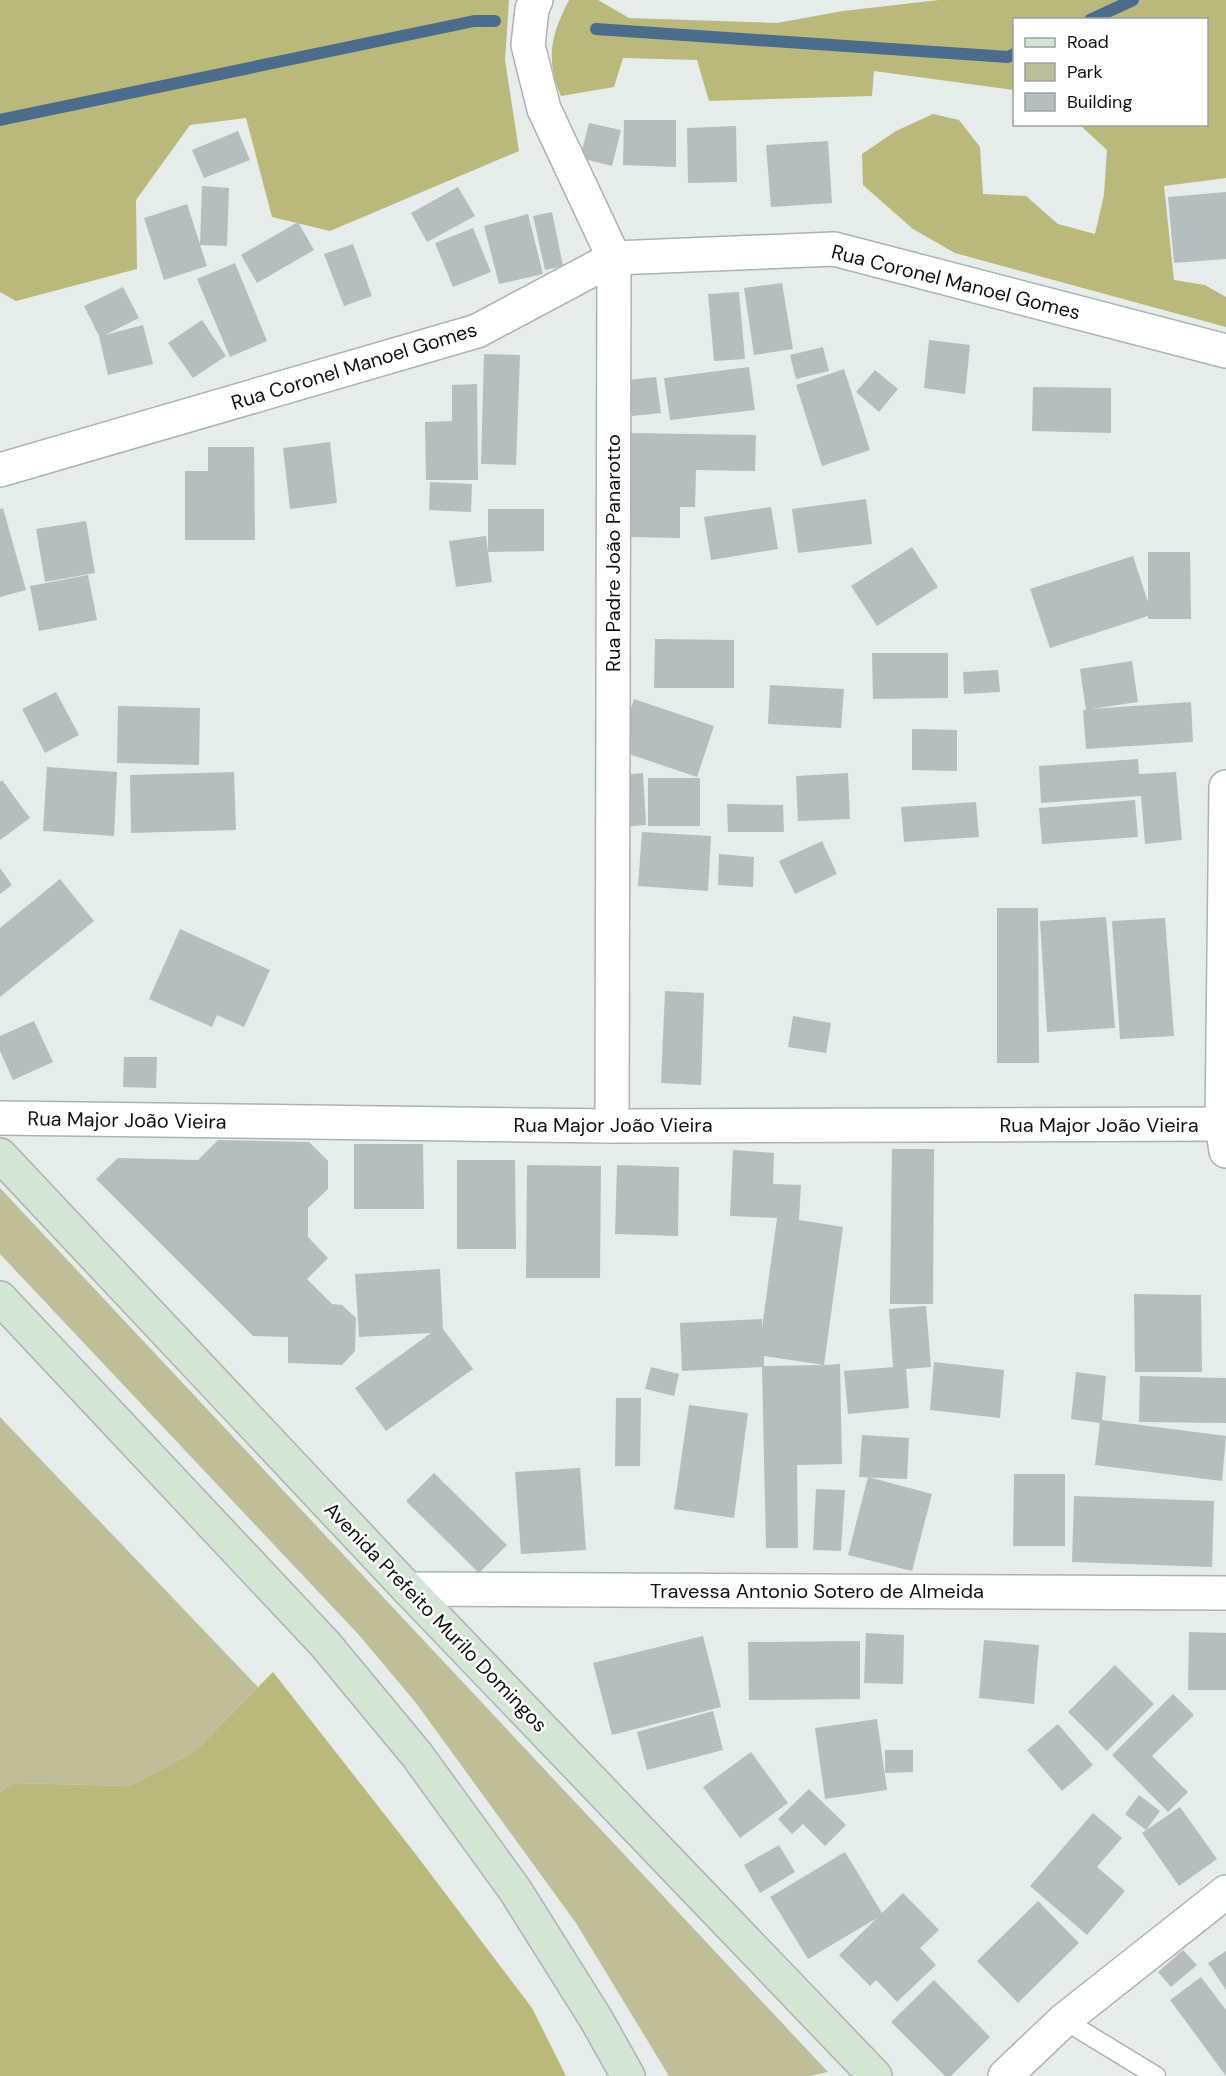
<svg xmlns="http://www.w3.org/2000/svg" width="1226" height="2076" viewBox="0 0 1226 2076" font-family="'DM Sans',sans-serif">
  <rect width="100%" height="100%" fill="#e5ecea"/>
  <g fill="#bebf99">
    <path d="M 0,1188 L 738,1976 L 828,2072 L 810,2076 L 669,2076 L 576,1923 L 416,1703 L 359,1635 L 0,1254 Z"/>
    <path d="M 0,1417 L 258,1687 L 195,1751 L 130,1786 L 14,1783 L 0,1792 Z"/>
  </g>
  <g fill="#b8b97a">
    <path d="M 0,0 L 509,0 L 505,60 L 519,151 L 330,231 L 272,217 L 246,118 L 190,125 L 136,200 L 137,269 L 16,301 L 0,292 Z"/>
    <path d="M 569,0 L 598,0 L 629,18 L 777,23 L 843,11 L 939,0 L 1226,0 L 1226,178 L 1164,186 L 1174,280 L 1205,285 L 1226,297 L 1226,327 L 955,253 L 913,229 L 863,185 L 862,154 L 896,131 L 933,114 L 959,120 L 980,147 L 983,194 L 1026,196 L 1058,224 L 1095,234 L 1104,195 L 1107,150 L 1080,125 L 1206,124 L 1206,20 L 1014,20 L 1014,90 L 874,71 L 872,96 L 709,101 L 697,60 L 623,58 L 614,87 L 561,96 C 545,58 551,35 569,0 Z"/>
    <path d="M 273,1672 L 414,1852 L 532,2008 L 566,2076 L 0,2076 L 0,1792 L 13,1783 L 130,1786 L 195,1751 Z"/>
  </g>
  <g fill="none" stroke-linecap="round" stroke-linejoin="round">
    <g stroke="#4b6c8b" stroke-width="12">
      <path d="M 1090,20 L 1133,0"/>
      <path d="M 596,29 L 1008,57 L 1014,54"/>
      <path d="M 0,120 L 474,21 L 495,21"/>
    </g>
  </g>
  <g fill="#b6bdbf" fill-rule="evenodd">
    <path d="M 624,120 L 676,120 L 676,167 L 623,165 Z"/>
    <path d="M 589,123 L 621,130 L 612,166 L 580,158 Z"/>
    <path d="M 736,126 L 737,182 L 688,183 L 687,128 Z"/>
    <path d="M 238,131 L 250,160 L 204,178 L 192,150 Z"/>
    <path d="M 828,141 L 832,203 L 771,207 L 766,145 Z"/>
    <path d="M 202,186 L 229,188 L 227,246 L 200,245 L 207,266 L 164,280 L 144,218 L 187,204 L 200,244 Z"/>
    <path d="M 458,187 L 475,216 L 427,242 L 411,213 Z"/>
    <path d="M 1226,192 L 1226,259 L 1174,263 L 1168,197 Z"/>
    <path d="M 552,212 L 563,266 L 545,270 L 533,216 Z"/>
    <path d="M 528,214 L 543,274 L 499,284 L 484,226 Z"/>
    <path d="M 298,222 L 314,250 L 257,283 L 241,255 Z"/>
    <path d="M 473,228 L 491,272 L 453,287 L 435,243 Z"/>
    <path d="M 353,244 L 372,296 L 344,306 L 324,254 Z"/>
    <path d="M 235,263 L 267,341 L 230,357 L 197,279 Z"/>
    <path d="M 782,283 L 793,349 L 754,355 L 744,288 Z"/>
    <path d="M 123,287 L 139,318 L 105,335 L 143,325 L 153,364 L 108,375 L 99,336 L 84,306 Z"/>
    <path d="M 739,292 L 745,359 L 714,361 L 708,294 Z"/>
    <path d="M 202,320 L 226,356 L 193,378 L 168,343 Z"/>
    <path d="M 929,340 L 970,345 L 965,394 L 924,388 Z"/>
    <path d="M 823,347 L 829,371 L 796,379 L 790,355 Z"/>
    <path d="M 484,354 L 520,355 L 516,465 L 481,464 Z"/>
    <path d="M 749,367 L 755,410 L 670,420 L 664,378 Z"/>
    <path d="M 844,369 L 870,450 L 822,466 L 796,385 Z"/>
    <path d="M 875,370 L 898,389 L 879,412 L 856,392 Z"/>
    <path d="M 656,377 L 661,413 L 632,416 L 627,380 Z"/>
    <path d="M 477,384 L 478,480 L 426,480 L 425,422 L 452,421 L 452,385 Z"/>
    <path d="M 1033,387 L 1111,388 L 1111,433 L 1032,431 Z"/>
    <path d="M 628,433 L 756,435 L 755,471 L 696,470 L 695,507 L 680,507 L 680,538 L 627,537 Z"/>
    <path d="M 330,442 L 337,503 L 290,509 L 283,448 Z"/>
    <path d="M 208,447 L 254,447 L 255,540 L 185,540 L 185,471 L 208,471 Z"/>
    <path d="M 430,482 L 472,484 L 471,512 L 429,510 Z"/>
    <path d="M 866,499 L 872,544 L 798,553 L 792,509 Z"/>
    <path d="M 771,507 L 778,549 L 711,560 L 704,517 Z"/>
    <path d="M 3,508 L 26,590 L 0,597 L 0,509 Z"/>
    <path d="M 488,509 L 544,509 L 544,551 L 488,552 Z"/>
    <path d="M 86,521 L 95,573 L 45,582 L 36,529 Z"/>
    <path d="M 486,536 L 492,582 L 456,587 L 449,541 Z"/>
    <path d="M 912,547 L 938,587 L 877,626 L 851,586 Z"/>
    <path d="M 1148,552 L 1190,552 L 1191,619 L 1148,619 L 1148,616 L 1050,648 L 1030,589 L 1133,556 L 1148,602 Z"/>
    <path d="M 88,575 L 97,620 L 39,631 L 30,586 Z"/>
    <path d="M 655,639 L 734,640 L 734,688 L 654,688 Z"/>
    <path d="M 872,653 L 948,653 L 948,698 L 873,699 Z"/>
    <path d="M 1132,661 L 1138,702 L 1091,709 L 1191,702 L 1193,742 L 1086,749 L 1083,710 L 1086,710 L 1080,669 Z"/>
    <path d="M 998,670 L 1000,692 L 964,694 L 963,672 Z"/>
    <path d="M 770,685 L 844,689 L 841,728 L 768,724 Z"/>
    <path d="M 56,692 L 79,735 L 45,753 L 22,709 Z"/>
    <path d="M 634,699 L 714,726 L 697,777 L 617,750 Z"/>
    <path d="M 118,706 L 200,708 L 199,765 L 117,763 Z"/>
    <path d="M 912,729 L 957,730 L 957,771 L 912,770 Z"/>
    <path d="M 1138,759 L 1139,774 L 1176,772 L 1182,840 L 1145,844 L 1141,796 L 1041,803 L 1039,766 Z"/>
    <path d="M 47,767 L 117,772 L 114,836 L 43,831 Z"/>
    <path d="M 234,772 L 236,830 L 131,833 L 130,775 Z"/>
    <path d="M 643,773 L 646,825 L 621,827 L 618,775 Z"/>
    <path d="M 848,773 L 850,819 L 798,821 L 796,776 Z"/>
    <rect x="648" y="778" width="52" height="48"/>
    <path d="M 2,780 L 30,818 L 0,840 L 0,782 Z"/>
    <path d="M 1135,800 L 1138,837 L 1042,844 L 1039,808 Z"/>
    <path d="M 976,802 L 979,837 L 904,842 L 901,807 Z"/>
    <path d="M 727,804 L 783,805 L 784,832 L 728,832 Z"/>
    <path d="M 642,832 L 711,836 L 708,891 L 638,886 Z"/>
    <path d="M 822,841 L 837,874 L 795,894 L 779,861 Z"/>
    <path d="M 719,854 L 754,857 L 753,887 L 718,885 Z"/>
    <path d="M 0,868 L 12,885 L 0,894 Z"/>
    <path d="M 60,879 L 94,921 L 0,997 L 0,928 Z"/>
    <path d="M 997,908 L 1038,908 L 1039,1063 L 997,1063 Z"/>
    <path d="M 1106,917 L 1115,1028 L 1047,1032 L 1040,921 Z"/>
    <path d="M 1165,918 L 1174,1036 L 1120,1039 L 1112,921 Z"/>
    <path d="M 180,929 L 270,970 L 244,1027 L 217,1015 L 212,1027 L 149,999 Z"/>
    <path d="M 665,991 L 704,993 L 701,1085 L 661,1083 Z"/>
    <path d="M 793,1016 L 831,1023 L 826,1053 L 788,1047 Z"/>
    <path d="M 34,1021 L 53,1062 L 13,1080 L 0,1051 L 0,1036 Z"/>
    <path d="M 124,1057 L 157,1057 L 156,1088 L 123,1087 Z"/>
    <path d="M 218,1140 L 309,1142 L 328,1161 L 328,1189 L 308,1208 L 308,1237 L 328,1258 L 307,1279 L 332,1304 L 342,1305 L 356,1318 L 355,1351 L 342,1365 L 288,1363 L 288,1337 L 253,1336 L 96,1179 L 118,1158 L 198,1160 Z"/>
    <path d="M 354,1144 L 423,1144 L 424,1209 L 354,1209 Z"/>
    <path d="M 892,1149 L 934,1149 L 933,1304 L 890,1304 Z"/>
    <path d="M 733,1150 L 774,1153 L 773,1184 L 801,1185 L 799,1220 L 843,1227 L 824,1365 L 840,1364 L 842,1464 L 797,1465 L 798,1548 L 766,1548 L 762,1367 L 682,1371 L 680,1323 L 762,1319 L 762,1328 L 777,1218 L 730,1216 ZM 764,1356 L 824,1365 L 764,1366 Z"/>
    <path d="M 457,1160 L 515,1160 L 516,1249 L 457,1249 Z"/>
    <path d="M 527,1165 L 601,1166 L 600,1278 L 526,1278 Z"/>
    <path d="M 617,1165 L 679,1167 L 678,1236 L 615,1234 Z"/>
    <path d="M 440,1269 L 443,1329 L 473,1369 L 386,1431 L 355,1388 L 431,1333 L 359,1337 L 355,1274 Z"/>
    <path d="M 1134,1294 L 1201,1295 L 1202,1372 L 1135,1372 Z"/>
    <path d="M 926,1306 L 931,1367 L 906,1369 L 909,1408 L 848,1414 L 844,1371 L 893,1367 L 889,1309 Z"/>
    <path d="M 934,1362 L 1004,1370 L 1000,1418 L 930,1410 Z"/>
    <path d="M 651,1367 L 679,1374 L 674,1396 L 645,1389 Z"/>
    <path d="M 1076,1372 L 1106,1376 L 1102,1420 L 1226,1436 L 1222,1481 L 1095,1465 L 1100,1423 L 1071,1419 Z"/>
    <path d="M 1140,1376 L 1226,1378 L 1226,1423 L 1139,1422 Z"/>
    <path d="M 616,1398 L 641,1398 L 640,1466 L 615,1466 Z"/>
    <path d="M 689,1405 L 748,1413 L 734,1518 L 674,1509 Z"/>
    <path d="M 862,1435 L 909,1438 L 907,1479 L 859,1477 Z"/>
    <path d="M 580,1468 L 586,1550 L 521,1554 L 515,1472 Z"/>
    <path d="M 434,1473 L 507,1545 L 479,1573 L 406,1501 Z"/>
    <path d="M 1014,1474 L 1065,1474 L 1065,1546 L 1013,1546 Z"/>
    <path d="M 868,1477 L 932,1494 L 912,1571 L 848,1555 Z"/>
    <path d="M 816,1489 L 845,1490 L 841,1551 L 813,1550 Z"/>
    <path d="M 1074,1496 L 1214,1501 L 1212,1567 L 1072,1562 Z"/>
    <path d="M 1189,1632 L 1226,1633 L 1226,1690 L 1188,1690 Z"/>
    <path d="M 866,1633 L 904,1635 L 903,1684 L 864,1683 Z"/>
    <path d="M 703,1636 L 721,1707 L 612,1735 L 593,1663 Z"/>
    <path d="M 984,1640 L 1039,1645 L 1034,1704 L 979,1698 Z"/>
    <path d="M 860,1641 L 860,1699 L 749,1700 L 748,1642 Z"/>
    <path d="M 1115,1665 L 1154,1704 L 1107,1751 L 1068,1712 Z"/>
    <path d="M 1173,1694 L 1194,1715 L 1152,1756 L 1188,1792 L 1168,1812 L 1112,1755 Z"/>
    <path d="M 713,1711 L 723,1750 L 647,1770 L 637,1732 Z"/>
    <path d="M 877,1719 L 887,1790 L 825,1799 L 815,1728 Z"/>
    <path d="M 1058,1724 L 1093,1765 L 1062,1791 L 1027,1750 Z"/>
    <path d="M 885,1750 L 913,1750 L 913,1772 L 885,1773 Z"/>
    <path d="M 751,1752 L 788,1803 L 740,1838 L 703,1787 Z"/>
    <path d="M 809,1789 L 846,1825 L 825,1846 L 803,1824 L 792,1834 L 778,1819 Z"/>
    <path d="M 1139,1795 L 1160,1811 L 1146,1830 L 1125,1814 Z"/>
    <path d="M 1180,1807 L 1217,1859 L 1179,1886 L 1142,1833 Z"/>
    <path d="M 1093,1813 L 1122,1838 L 1097,1867 L 1125,1891 L 1087,1935 L 1030,1886 Z"/>
    <path d="M 779,1845 L 795,1872 L 760,1893 L 744,1865 Z"/>
    <path d="M 845,1852 L 882,1913 L 903,1893 L 939,1930 L 920,1948 L 936,1965 L 897,2002 L 876,1980 L 870,1986 L 839,1955 L 877,1918 L 808,1959 L 770,1897 Z"/>
    <path d="M 1038,1901 L 1079,1943 L 1018,2003 L 977,1961 Z"/>
    <path d="M 1183,1950 L 1197,1965 L 1171,1987 L 1158,1972 Z"/>
    <path d="M 1226,1951 L 1226,1990 L 1208,1963 Z"/>
    <path d="M 1201,1977 L 1226,2010 L 1226,2076 L 1170,2000 Z"/>
    <path d="M 934,1980 L 990,2037 L 951,2076 L 945,2076 L 891,2022 Z"/>
  </g>
  <g fill="none" stroke-linecap="round" stroke-linejoin="round">
    <defs>
      <path id="service" d="M 1064,2020 L 1156,2076"/>
      <g id="minor">
        <path d="M 536,0 L 532,9 L 528,45 L 544,109 L 614,258 L 612,1126"/>
        <path d="M 0,470 L 477,331 L 614,258 L 834,249 L 1226,351"/>
        <path d="M 1226,787 L 1222,1124 L 1226,1151"/>
        <path d="M 0,1118 L 612,1126 L 1226,1124"/>
        <path d="M 408,1589 L 1226,1593"/>
        <path d="M 1005,2076 L 1064,2020 L 1226,1892"/>
      </g>
      <g id="secondary">
        <path d="M 0,1155 L 408,1589 L 875,2076"/>
        <path d="M 0,1298 L 325,1644 L 417,1755 L 515,1890 L 596,2019 L 628,2076"/>
      </g>
    </defs>
    <use href="#service" stroke="#acb2b0" stroke-width="21"/>
    <use href="#minor" stroke="#acb2b0" stroke-width="36"/>
    <use href="#secondary" stroke="#acb2b0" stroke-width="36"/>
    <use href="#service" stroke="#fff" stroke-width="18"/>
    <use href="#minor" stroke="#fff" stroke-width="33"/>
    <use href="#secondary" stroke="#d3e5d3" stroke-width="33"/>
  </g>
  <g text-anchor="middle" dominant-baseline="central" stroke-width="5" stroke-linejoin="round" paint-order="stroke">
    <g font-size="20" fill="#101212" stroke="#fff">
      <text transform="translate(956 282) rotate(14)">Rua Coronel Manoel Gomes</text>
      <text transform="translate(354 366) rotate(-17)">Rua Coronel Manoel Gomes</text>
      <text transform="translate(613 553) rotate(-90)">Rua Padre João Panarotto</text>
      <text transform="translate(127 1120) rotate(1)">Rua Major João Vieira</text>
      <text x="613" y="1125">Rua Major João Vieira</text>
      <text x="1099" y="1125">Rua Major João Vieira</text>
      <text x="817" y="1591">Travessa Antonio Sotero de Almeida</text>
      <text transform="translate(436 1617) rotate(46)">Avenida Prefeito Murilo Domingos</text>
    </g>
  </g>
  <rect x="1013" y="18" width="195" height="108" fill="#ffffff" stroke="#9fa0a0" stroke-width="1.5"/>
  <rect x="1025" y="38" width="30" height="9" fill="#d3e5d3" stroke="#9fa0a0" stroke-width="1.5"/>
  <text x="1067" y="48" font-size="18" fill="#101212">Road</text>
  <rect x="1025" y="63" width="30" height="18" fill="#bebf99" stroke="#9fa0a0" stroke-width="1.5"/>
  <text x="1067" y="78" font-size="18" fill="#101212">Park</text>
  <rect x="1025" y="93" width="30" height="18" fill="#b6bdbf" stroke="#9fa0a0" stroke-width="1.5"/>
  <text x="1067" y="108" font-size="18" fill="#101212">Building</text>
</svg>
